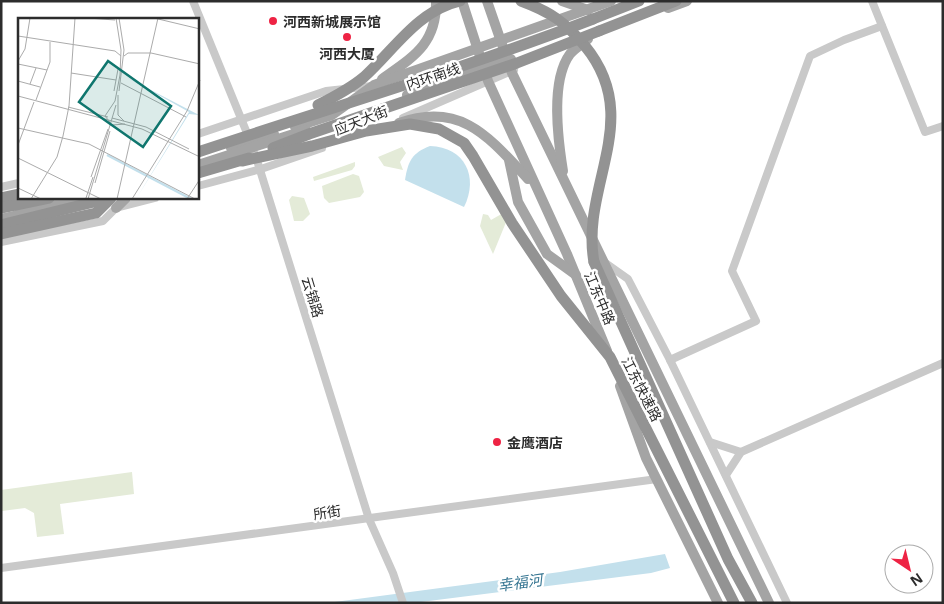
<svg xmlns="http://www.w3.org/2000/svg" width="944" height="604" viewBox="0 0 944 604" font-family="'Open Sans','Noto Sans SC',sans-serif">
  <rect width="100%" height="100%" fill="#fff"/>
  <g fill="#e4ebd8">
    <path d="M 402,147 L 406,153 L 400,162 L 403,170 L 384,166 L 378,157 Z"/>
    <path d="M 355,162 L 355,166 L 352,170 L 314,181 L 313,177 Z"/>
    <path d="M 353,174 L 359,176 L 364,192 L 360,197 L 329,203 L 324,198 L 322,186 Z"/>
    <path d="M 292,196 L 304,198 L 310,214 L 303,221 L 294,221 L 289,200 Z"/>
    <path d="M 505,212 L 509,215 L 493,254 L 480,226 L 483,214 L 488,215 L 491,220 Z"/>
    <path d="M 132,472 L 134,494 L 60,504 L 64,534 L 37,537 L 34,513 L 25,508 L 2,511 L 1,490 Z"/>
  </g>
  <g fill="#c3e0ec">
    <path d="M 430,146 C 465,147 479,177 464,207 L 405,180 C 408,161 412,153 430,146 Z"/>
    <path d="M 665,554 L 670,568 L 651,573 L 413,603 L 327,603 L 560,572 Z"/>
  </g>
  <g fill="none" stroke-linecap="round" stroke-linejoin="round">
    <g stroke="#c9c9c9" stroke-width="8">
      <path d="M 193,1 L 249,138"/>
      <path d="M 872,1 L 925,132 L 943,126"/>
      <path d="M 403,118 L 514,70"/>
      <path d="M 198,134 L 326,91 L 372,86"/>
      <path d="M 255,154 L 369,519 L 393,573 L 403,603"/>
      <path d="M 198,186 L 261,169 L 322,148"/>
      <path d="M 1,187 L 19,183"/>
      <path d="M 1,242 L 103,221 L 116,208 L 155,198"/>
      <path d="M 604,262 L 628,279 L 670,360 L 787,603"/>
      <path d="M 670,360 L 756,321 L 732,271 L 810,56 L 844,40 L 882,26"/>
      <path d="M 710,442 L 741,452"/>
      <path d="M 726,475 L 741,452 L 943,363"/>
      <path d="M 1,568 L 657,479"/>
    </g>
    <g stroke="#a4a4a4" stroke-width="10">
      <path d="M 462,1 L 488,81 L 567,254 L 607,351"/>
      <path d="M 487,1 L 512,73 L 769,603"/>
      <path d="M 562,1 L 588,10"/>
      <path d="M 668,8 L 687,1"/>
      <path d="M 382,79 C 413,57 437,44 436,1"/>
      <path d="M 407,95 L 511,59"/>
      <path d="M 399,123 C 461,101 489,137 528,179"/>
      <path d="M 295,127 L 332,115 L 374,85 L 611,1"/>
      <path d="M 231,148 L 274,134"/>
      <path d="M 509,160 L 518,202 L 547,254 L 576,275"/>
      <path d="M 198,165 L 306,130"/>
      <path d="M 563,171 C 558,140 550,81 570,54 C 575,48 583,44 588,39"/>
      <path d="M 70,202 L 88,198"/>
      <path d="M 116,208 L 126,198"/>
      <path d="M 20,211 L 72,198"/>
      <path d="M 1,219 L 27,213"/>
      <path d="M 620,386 L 646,458 L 718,603"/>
    </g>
    <g stroke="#939393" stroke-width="11">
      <path d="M 593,19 L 639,1"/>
      <path d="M 599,31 L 676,1"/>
      <path d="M 1,198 L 19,194"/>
      <path d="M 1,208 L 49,198"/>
      <path d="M 1,225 L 110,198"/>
      <path d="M 1,234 L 96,213 L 111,198"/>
      <path d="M 594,262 L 728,559 L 752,603"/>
    </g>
    <g stroke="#939393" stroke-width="11">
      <path d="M 521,1 C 551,12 565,22 585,46 C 645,119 580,186 594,262"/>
      <path d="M 318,105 C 334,97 351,88 364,77 C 394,50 417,11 460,1"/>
      <path d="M 273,148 L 309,134 L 517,63 L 599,31"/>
      <path d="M 198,152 C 330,108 463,69 593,19"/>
      <path d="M 242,161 L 312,146 L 366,131 L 410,124 L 439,129 L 464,143 L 473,156 L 512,223 L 561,296 L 610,357 L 734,603"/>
      <path d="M 198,173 L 249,158"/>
    </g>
  </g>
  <g fill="#ee2344" stroke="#fff" stroke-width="2">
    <circle cx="273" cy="21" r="5"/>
    <circle cx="347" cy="37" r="5"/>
    <circle cx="497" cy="442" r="5"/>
  </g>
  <g text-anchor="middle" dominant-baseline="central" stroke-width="5" stroke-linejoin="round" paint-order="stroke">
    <g font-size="14" font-weight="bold" fill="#2c2c2c" stroke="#fff" text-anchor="start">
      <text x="283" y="21">河西新城展示馆</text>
      <text x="347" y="53" text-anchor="middle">河西大厦</text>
      <text x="507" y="442">金鹰酒店</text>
    </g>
    <g font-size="14" fill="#2c2c2c" stroke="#fff">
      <text transform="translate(433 76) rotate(-19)">内环南线</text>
      <text transform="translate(361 120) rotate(-21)">应天大街</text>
      <text transform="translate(313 297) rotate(73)">云锦路</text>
      <text transform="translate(600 298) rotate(67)">江东中路</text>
      <text transform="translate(642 389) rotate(63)">江东快速路</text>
      <text transform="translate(327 512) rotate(-8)">所街</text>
    </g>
    <g font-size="15" font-style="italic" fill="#377692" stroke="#fff">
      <text transform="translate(520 582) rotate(-8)">幸福河</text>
    </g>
  </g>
  <g transform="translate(18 18)">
    <rect width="181" height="181" fill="#fff"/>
    <path d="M 108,59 L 181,97 L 171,96 L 118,181 L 171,94 Z" fill="#c3e0ec"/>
    <path fill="none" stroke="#c3e0ec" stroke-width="2.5" d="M 89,137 L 173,181"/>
    <path fill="none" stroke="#ababab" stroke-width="1" d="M 70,0 L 97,2M 98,0 L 103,32 L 102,57 L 97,83 L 87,98 L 94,107 L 107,106M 101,0 L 106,32 L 101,73M 136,0 L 182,11M 0,18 L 97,33 L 103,38M 106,38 L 110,35 L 133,35 L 182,46M 0,43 L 7,31 L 12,0M 0,46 L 29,52M 53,55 L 98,62M 0,63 L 22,69M 103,65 L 168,99M 12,66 L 18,50M 96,73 L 100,51M 100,77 L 100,97 L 106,103M 0,78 L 124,111 L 182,139M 18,82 L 32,44 L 32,24M 50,89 L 90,99M 94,100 L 128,109 L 171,131M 0,110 L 71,126 L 177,181M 0,127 L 16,84M 0,140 L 83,181M 73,159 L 90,111M 77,165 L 92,113M 0,170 L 23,181M 68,180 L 75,159M 13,181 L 39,139 L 45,118 L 51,88 L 57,0M 70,181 L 98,87M 99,181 L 140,0M 114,181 L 169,93 L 182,62M 169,181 L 182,161"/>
    <path fill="#0f766e" fill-opacity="0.15" stroke="#0f766e" stroke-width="2.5" d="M 90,43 L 153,88 L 125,129 L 61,84 Z"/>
    <rect width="181" height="181" fill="none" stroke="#2c2c2c" stroke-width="2.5"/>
  </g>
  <rect width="944" height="604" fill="none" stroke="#2c2c2c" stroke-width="5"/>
  <g transform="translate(909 569) rotate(145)"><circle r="24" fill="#ffffff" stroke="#ababab"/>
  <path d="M0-4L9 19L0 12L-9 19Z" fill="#ee2344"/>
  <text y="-8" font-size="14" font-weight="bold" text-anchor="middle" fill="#2c2c2c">N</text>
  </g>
</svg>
